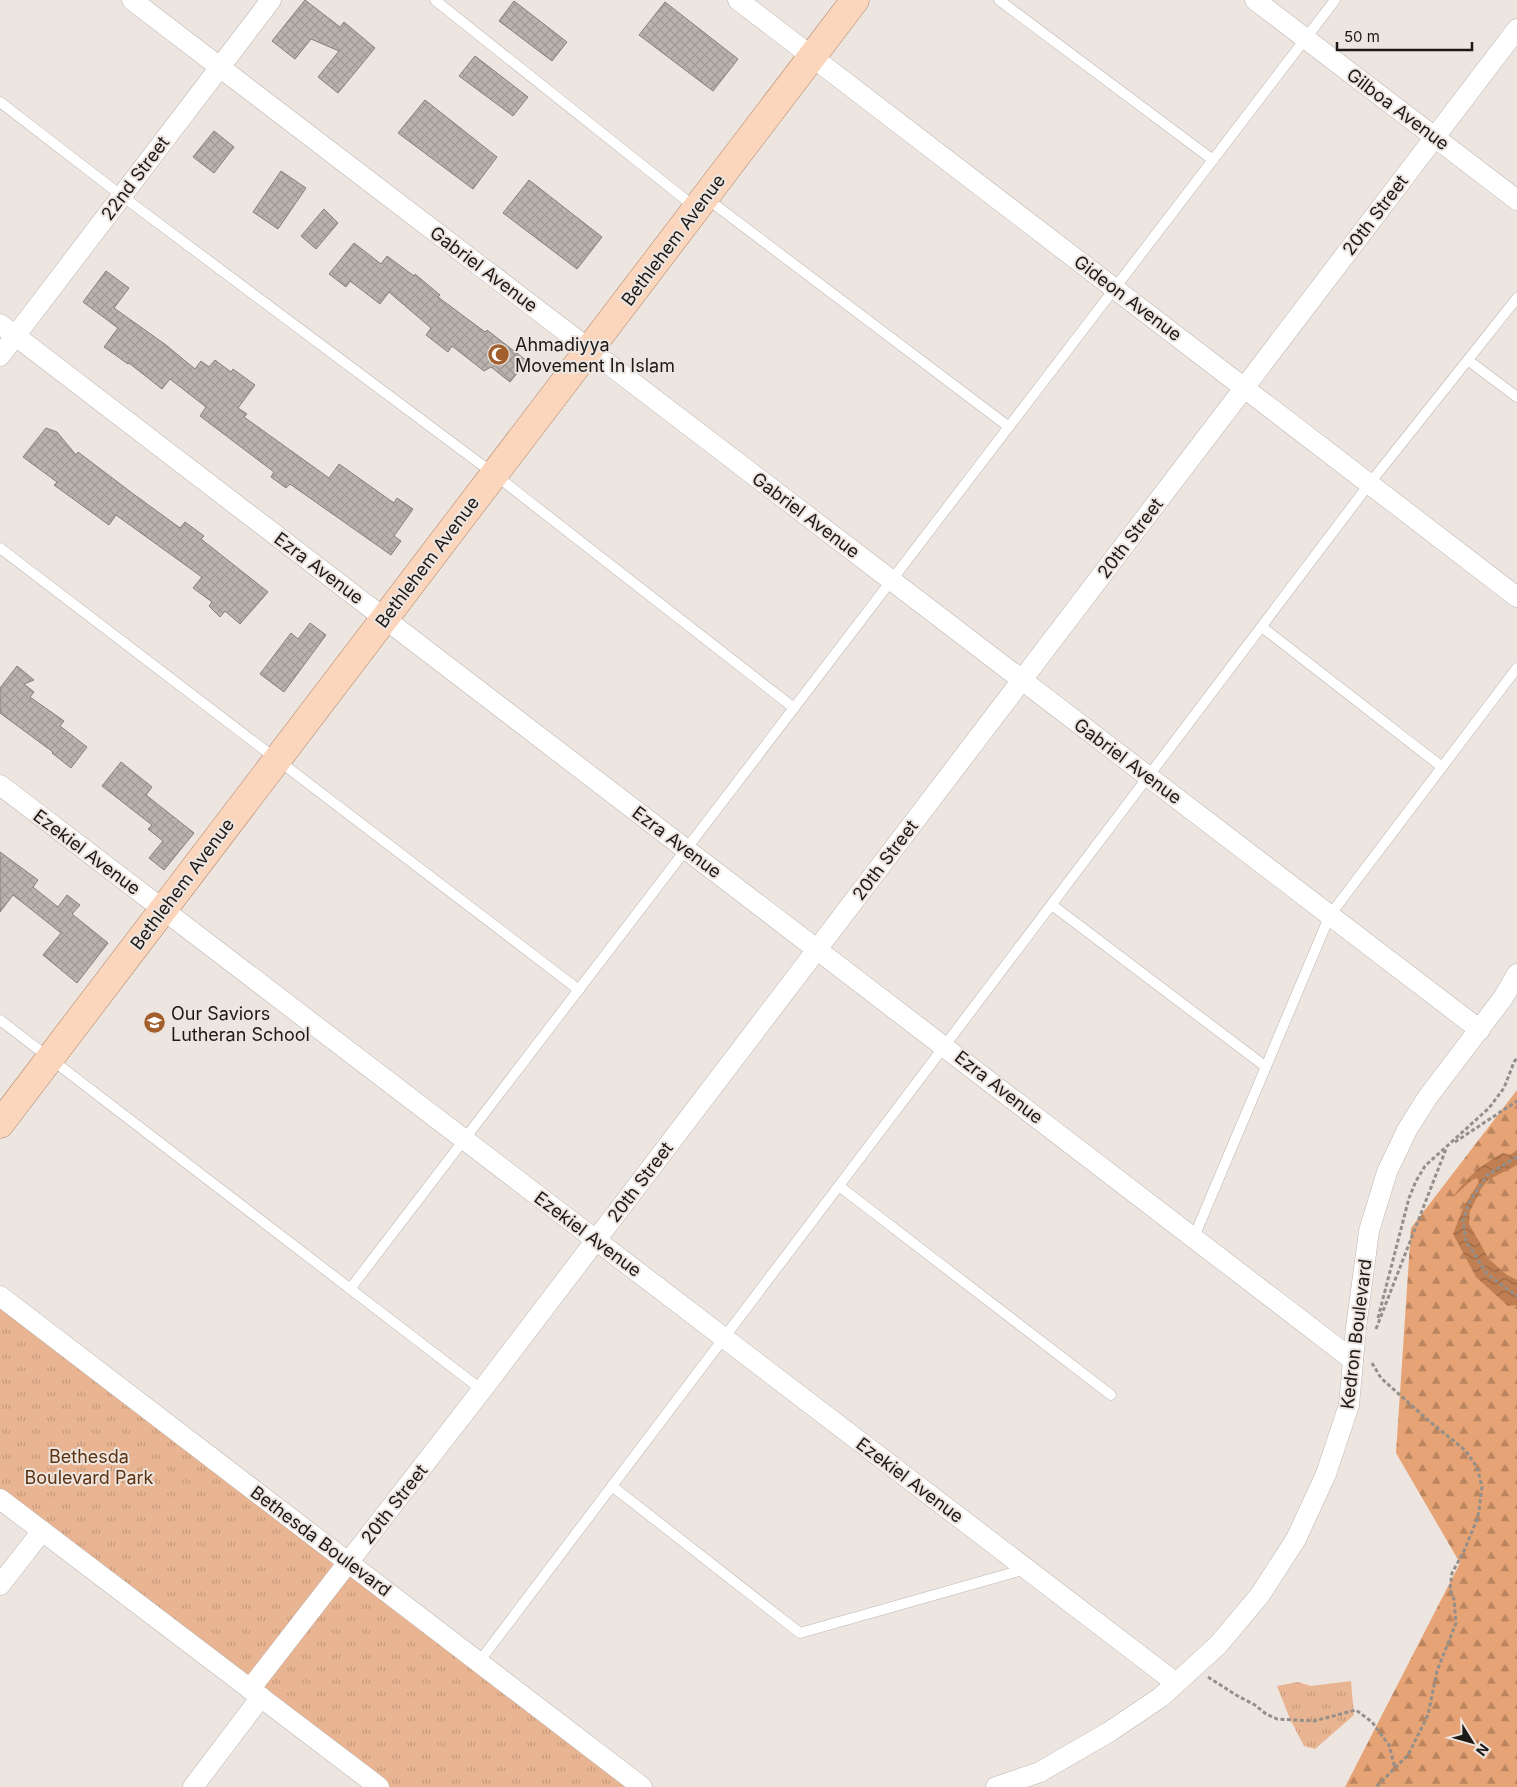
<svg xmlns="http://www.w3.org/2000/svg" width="1517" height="1787" viewBox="0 0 1517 1787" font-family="Inter,sans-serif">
  <defs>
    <pattern id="forest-firs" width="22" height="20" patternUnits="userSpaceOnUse" patternTransform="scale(1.25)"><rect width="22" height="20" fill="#e6a375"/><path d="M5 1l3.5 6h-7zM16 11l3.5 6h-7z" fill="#ba845f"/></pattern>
    <pattern id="park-tufts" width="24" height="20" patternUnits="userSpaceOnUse" patternTransform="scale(1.25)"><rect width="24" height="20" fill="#e9b491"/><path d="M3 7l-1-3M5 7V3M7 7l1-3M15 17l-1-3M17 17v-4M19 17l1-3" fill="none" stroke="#c79a7c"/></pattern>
    <pattern id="water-waves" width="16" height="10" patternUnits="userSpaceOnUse" patternTransform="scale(1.25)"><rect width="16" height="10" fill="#bf7f52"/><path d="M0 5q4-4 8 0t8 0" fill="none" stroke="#9a6743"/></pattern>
    <pattern id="building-cross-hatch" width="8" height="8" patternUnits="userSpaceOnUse" patternTransform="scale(1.25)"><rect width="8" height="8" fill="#bab2ad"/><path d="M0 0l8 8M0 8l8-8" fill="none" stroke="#9f9894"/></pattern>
  </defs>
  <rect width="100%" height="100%" fill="#ede5e0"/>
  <path fill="url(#forest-firs)" d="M 1517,1090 L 1517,1787 L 1345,1787 L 1460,1563 L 1396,1453 L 1411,1228 Z"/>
  <g fill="url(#park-tufts)">
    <path d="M 0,1297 L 641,1787 L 379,1787 L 0,1499 Z"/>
    <path d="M 1351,1681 L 1354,1715 L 1315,1749 L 1304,1746 L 1290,1719 L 1277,1686 L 1298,1682 L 1311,1686 Z"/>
  </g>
  <path fill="url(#water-waves)" d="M 1517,1148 L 1517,1165 L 1488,1180 L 1481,1189 L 1470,1211 L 1469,1224 L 1489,1259 L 1507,1275 L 1517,1280 L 1517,1305 L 1508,1306 L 1476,1277 L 1453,1234 L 1464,1206 L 1479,1182 L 1477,1178 L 1472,1180 L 1453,1197 C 1466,1178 1483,1163 1503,1153 L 1510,1155 L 1517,1150 Z"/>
  <g fill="url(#building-cross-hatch)" stroke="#867f7b">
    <path d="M 305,0 L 340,27 L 344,22 L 375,48 L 338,93 L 318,77 L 339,51 L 311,39 L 295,59 L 272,41 Z"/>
    <path d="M 514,1 L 567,42 L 552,61 L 499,21 Z"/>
    <path d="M 665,2 L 738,59 L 713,91 L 639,35 Z"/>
    <path d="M 475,56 L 528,97 L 513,116 L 459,76 Z"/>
    <path d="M 425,100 L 497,157 L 473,189 L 398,133 Z"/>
    <path d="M 214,131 L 234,147 L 214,173 L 193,157 Z"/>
    <path d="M 281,171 L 306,188 L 278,229 L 253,212 Z"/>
    <path d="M 529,180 L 602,237 L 577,269 L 503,213 Z"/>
    <path d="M 324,209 L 338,223 L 316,249 L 301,236 Z"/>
    <path d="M 354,243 L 381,264 L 387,256 L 414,276 L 415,274 L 440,295 L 438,297 L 485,332 L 487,330 L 527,361 L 510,382 L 491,367 L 484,371 L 452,346 L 448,352 L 426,335 L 431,328 L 389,292 L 380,304 L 350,281 L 346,287 L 329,274 Z"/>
    <path d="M 106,271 L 129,288 L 114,308 L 166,345 L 195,369 L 201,361 L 209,367 L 215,360 L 231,372 L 233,369 L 255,385 L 238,408 L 247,414 L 244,417 L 329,478 L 339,464 L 394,503 L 397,498 L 413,509 L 394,536 L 401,541 L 391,555 L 290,484 L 286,488 L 271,477 L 274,472 L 200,416 L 206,407 L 170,379 L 162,389 L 129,363 L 128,364 L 104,347 L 118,328 L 83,302 Z"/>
    <path d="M 46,428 L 57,432 L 76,455 L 78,452 L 132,493 L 180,528 L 185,522 L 204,536 L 201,539 L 268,592 L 240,624 L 225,611 L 220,617 L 209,606 L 212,602 L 193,588 L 202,577 L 116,515 L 109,525 L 54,485 L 57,482 L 23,457 Z"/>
    <path d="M 310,623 L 326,635 L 284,692 L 260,674 L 291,633 L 298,639 Z"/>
    <path d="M 17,666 L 34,680 L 24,684 L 34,692 L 30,697 L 64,721 L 60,726 L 87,747 L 71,768 L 52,753 L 53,752 L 0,713 L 0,688 Z"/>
    <path d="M 121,762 L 152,787 L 146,795 L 194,833 L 164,870 L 149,858 L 163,841 L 148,829 L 152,825 L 102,786 Z"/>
    <path d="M 0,852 L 38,880 L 33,887 L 58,907 L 67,895 L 80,905 L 72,914 L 108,943 L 77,983 L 43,955 L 61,933 L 13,895 L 0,912 Z"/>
  </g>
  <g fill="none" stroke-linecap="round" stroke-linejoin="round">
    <defs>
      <g id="lane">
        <path d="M 435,0 L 696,208"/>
        <path d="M 999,0 L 1213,160"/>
        <path d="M 0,102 L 122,196 L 494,474 L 794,708"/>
        <path d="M 706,198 L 1009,427"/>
        <path d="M 1469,361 L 1517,397"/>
        <path d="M 0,548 L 579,990"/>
        <path d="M 1262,627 L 1442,767"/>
        <path d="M 1052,905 L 1266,1067"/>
        <path d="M 0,1020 L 482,1390"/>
        <path d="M 839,1186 L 1111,1395"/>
        <path d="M 1194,1237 L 1330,915 L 1517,668"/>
        <path d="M 350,1289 L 1335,0"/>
        <path d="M 612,1486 L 800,1633 L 1026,1569"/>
        <path d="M 479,1662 L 1370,483 L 1517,298"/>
      </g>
      <g id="street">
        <path d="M 132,0 L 1480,1030"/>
        <path d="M 738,0 L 1517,597"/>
        <path d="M 1255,0 L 1517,200"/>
        <path d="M 0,324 L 1353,1360"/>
        <path d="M 0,356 L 271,0"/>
        <path d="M 0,785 L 1176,1683"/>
        <path d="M 0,1296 L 642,1787"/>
        <path d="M 0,1499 L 379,1787"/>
        <path d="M 0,1585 L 42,1531"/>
        <path d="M 250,1689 L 485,1386 L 1517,29"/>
        <path d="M 193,1787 L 261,1697"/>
        <path d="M 996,1787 L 1040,1772 L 1109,1732 L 1161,1697 L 1218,1645 L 1260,1595 L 1296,1539 L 1326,1474 L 1349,1405 L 1356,1328 L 1369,1231 L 1387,1172 L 1407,1130 L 1427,1098 L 1503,998 L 1517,974"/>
      </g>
      <path id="primary" d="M 0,1124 L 855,0"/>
    </defs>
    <use href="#lane" stroke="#bcb4b0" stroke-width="11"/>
    <use href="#street" stroke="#bcb4b0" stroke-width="21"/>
    <use href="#primary" stroke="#ac8266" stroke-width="29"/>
    <g stroke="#948f8b" stroke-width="3" stroke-dasharray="4 2.5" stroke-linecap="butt">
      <path d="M 1455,1142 L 1517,1101"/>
      <path d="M 1517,1157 L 1487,1175 L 1469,1203 L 1463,1221 L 1466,1241 L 1487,1274 L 1517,1296"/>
      <path d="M 1378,1318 L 1409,1198 L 1416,1181 L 1425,1166 L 1489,1108 L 1504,1088 L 1514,1062 L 1517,1058"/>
      <path d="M 1376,1329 L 1446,1149"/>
      <path d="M 1372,1363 L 1381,1378 L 1429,1421 L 1465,1450 L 1477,1467 L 1482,1487 L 1478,1517 L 1464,1551 L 1452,1573 L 1450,1589 L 1454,1599 L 1456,1623 L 1437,1671 L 1428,1715 L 1408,1755 L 1376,1787"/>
      <path d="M 1208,1677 L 1236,1695 L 1255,1705 L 1266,1714 L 1277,1719 L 1314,1721 L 1356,1710 L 1372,1722 L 1389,1745 L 1395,1768"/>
    </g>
    <use href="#lane" stroke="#fff" stroke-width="10"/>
    <use href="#street" stroke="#fff" stroke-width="20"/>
    <use href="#primary" stroke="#fcd6bc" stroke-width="28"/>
  </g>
  <defs>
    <symbol id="mosque-disc" viewBox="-11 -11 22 22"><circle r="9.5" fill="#a25f2d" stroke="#ede5e0"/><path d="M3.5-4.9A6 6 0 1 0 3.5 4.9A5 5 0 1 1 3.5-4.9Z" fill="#fff"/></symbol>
    <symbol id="school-disc" viewBox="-11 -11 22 22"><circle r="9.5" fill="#a25f2d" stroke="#ede5e0"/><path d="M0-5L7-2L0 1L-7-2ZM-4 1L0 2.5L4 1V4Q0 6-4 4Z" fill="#fff"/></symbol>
  </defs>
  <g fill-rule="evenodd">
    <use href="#mosque-disc" x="486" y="342" width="25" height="25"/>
    <use href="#school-disc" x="142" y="1010" width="25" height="25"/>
  </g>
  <g text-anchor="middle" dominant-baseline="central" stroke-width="4" stroke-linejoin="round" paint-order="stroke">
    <g font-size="18" fill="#1c1917" stroke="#ede5e0">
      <text transform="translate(1398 109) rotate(37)">Gilboa Avenue</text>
      <text transform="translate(135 178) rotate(-53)">22nd Street</text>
      <text transform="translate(1375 215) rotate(-53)">20th Street</text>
      <text transform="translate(673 240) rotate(-53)">Bethlehem Avenue</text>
      <text transform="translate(484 269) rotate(37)">Gabriel Avenue</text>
      <text transform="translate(1128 298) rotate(37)">Gideon Avenue</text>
      <text transform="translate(806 515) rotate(37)">Gabriel Avenue</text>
      <text transform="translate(1130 538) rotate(-53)">20th Street</text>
      <text transform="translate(427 562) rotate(-53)">Bethlehem Avenue</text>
      <text transform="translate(319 568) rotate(37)">Ezra Avenue</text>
      <text transform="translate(1128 761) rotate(37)">Gabriel Avenue</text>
      <text transform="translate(677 842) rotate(37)">Ezra Avenue</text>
      <text transform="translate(87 852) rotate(37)">Ezekiel Avenue</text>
      <text transform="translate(885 860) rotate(-53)">20th Street</text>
      <text transform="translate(182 884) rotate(-53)">Bethlehem Avenue</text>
      <text transform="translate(999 1087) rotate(38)">Ezra Avenue</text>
      <text transform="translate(640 1182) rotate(-53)">20th Street</text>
      <text transform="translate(588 1234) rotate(37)">Ezekiel Avenue</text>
      <text transform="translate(1356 1334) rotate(-83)">Kedron Boulevard</text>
      <text transform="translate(910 1480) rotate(37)">Ezekiel Avenue</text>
      <text transform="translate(394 1504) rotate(-52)">20th Street</text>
      <text transform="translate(321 1541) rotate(37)">Bethesda Boulevard</text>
    </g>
    <g font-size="18" fill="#1c1917" stroke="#ede5e0" text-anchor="start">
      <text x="515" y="344">Ahmadiyya<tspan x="515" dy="21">Movement In Islam</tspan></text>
      <text x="171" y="1013">Our Saviors<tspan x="171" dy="21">Lutheran School</tspan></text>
    </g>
    <g font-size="18" fill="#5d320f" stroke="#ede5e0">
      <text x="89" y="1456">Bethesda<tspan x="89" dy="21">Boulevard Park</tspan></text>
    </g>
  </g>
  <g transform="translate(1472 1742) rotate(127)" stroke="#ede5e0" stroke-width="4" paint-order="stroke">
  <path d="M0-4L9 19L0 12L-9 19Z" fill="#1c1917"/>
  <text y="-8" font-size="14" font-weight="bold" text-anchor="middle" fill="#1c1917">N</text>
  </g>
  <path d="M1337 42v8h135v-8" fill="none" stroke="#1c1917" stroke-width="2.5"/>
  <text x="1344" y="42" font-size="15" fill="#1c1917" stroke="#ede5e0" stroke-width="4" paint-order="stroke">50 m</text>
</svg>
